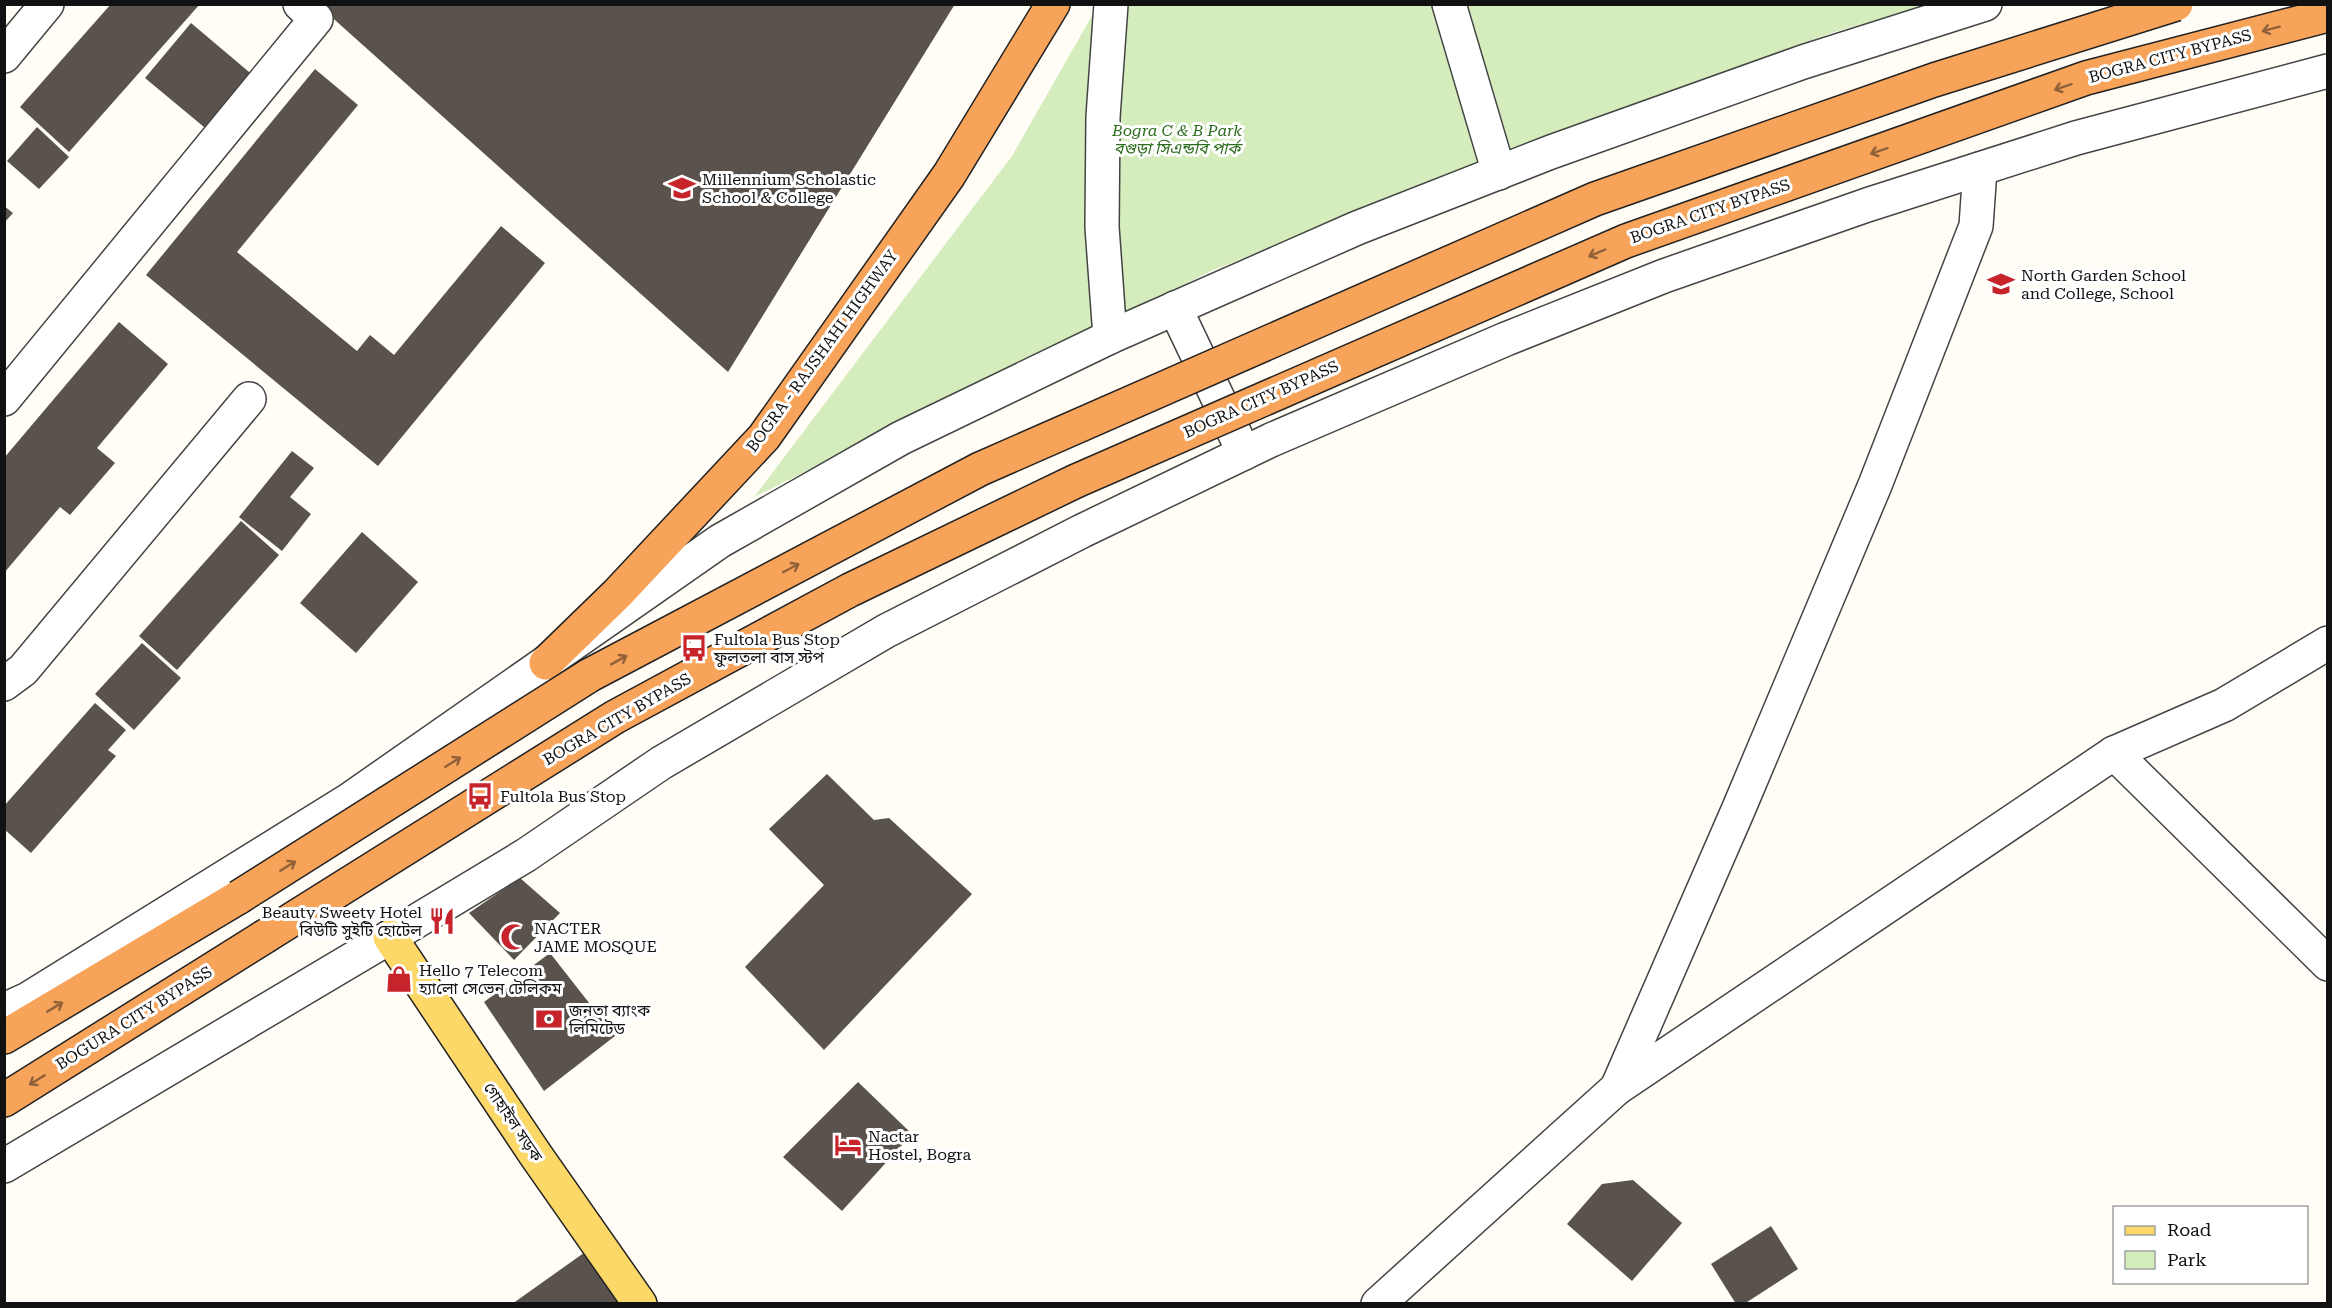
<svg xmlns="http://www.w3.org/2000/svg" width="2332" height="1308" viewBox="0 0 2332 1308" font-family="'Roboto Serif','Noto Sans Bengali',serif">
  <rect width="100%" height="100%" fill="#fffdf5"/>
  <path fill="#d5ecbc" d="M 1098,5 L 1930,5 L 1831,33 L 1578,125 L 1211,271 L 754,497 L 1012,156 Z"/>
  <g fill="#5a524d">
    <path d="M 111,4 L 200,4 L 69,152 L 20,107 Z"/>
    <path d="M 317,4 L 955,4 L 728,372 Z"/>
    <path d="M 191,23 L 255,77 L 210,132 L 145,78 Z"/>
    <path d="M 315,69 L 358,105 L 237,252 L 357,351 L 370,335 L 394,355 L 501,226 L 545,263 L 378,466 L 146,275 Z"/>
    <path d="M 37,127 L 69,157 L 39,189 L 7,161 Z"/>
    <path d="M 4,206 L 13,213 L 4,223 Z"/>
    <path d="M 119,322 L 168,364 L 97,448 L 115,463 L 70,515 L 60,507 L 4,573 L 4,458 Z"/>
    <path d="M 292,451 L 314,468 L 290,497 L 311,514 L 282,551 L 239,517 Z"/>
    <path d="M 241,521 L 279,555 L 177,670 L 139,636 Z"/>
    <path d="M 362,532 L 418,582 L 356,653 L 300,603 Z"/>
    <path d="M 142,643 L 181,678 L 134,730 L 95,694 Z"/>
    <path d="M 95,703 L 126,730 L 108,750 L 116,756 L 31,853 L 4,829 L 4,806 Z"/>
    <path d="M 827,774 L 874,820 L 889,818 L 972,894 L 824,1050 L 745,967 L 824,885 L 769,829 Z"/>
    <path d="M 520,878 L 560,913 L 514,960 L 469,913 Z"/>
    <path d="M 550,953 L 615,1036 L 544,1091 L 484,1002 Z"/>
    <path d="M 858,1082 L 912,1134 L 842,1211 L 783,1157 Z"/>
    <path d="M 1633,1180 L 1682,1223 L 1632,1281 L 1567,1224 L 1602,1184 Z"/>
    <path d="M 1771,1226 L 1798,1269 L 1744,1304 L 1736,1304 L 1711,1264 Z"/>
    <path d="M 588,1250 L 622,1304 L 512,1304 Z"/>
  </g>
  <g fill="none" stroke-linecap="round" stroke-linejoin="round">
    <defs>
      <g id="minor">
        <path d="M 1449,4 L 1499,173"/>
        <path d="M 4,56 L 47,4"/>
        <path d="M 1175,308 L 1244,453"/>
        <path d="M 1110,337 L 1102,227 L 1103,117 L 1111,4"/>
        <path d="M 4,399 L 316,19 L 300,4"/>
        <path d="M 4,684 L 23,670 L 249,399"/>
        <path d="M 2114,753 L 2328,964"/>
        <path d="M 4,1010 L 28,999 L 349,800 L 720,541 L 901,438 L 1110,337 L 1357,228 L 1551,152 L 1803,62 L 1985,4"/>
        <path d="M 1617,1088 L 1739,808 L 1875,485 L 1976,226 L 1980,169"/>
        <path d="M 4,1166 L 390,937 L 526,855 L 661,763 L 886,631 L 1082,531 L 1271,440 L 1506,339 L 1664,276 L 1867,205 L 2076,138 L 2328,71"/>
        <path d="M 1378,1304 L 1617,1088 L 2114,753 L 2224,705 L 2328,643"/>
      </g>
      <path id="major" d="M 390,937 L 535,1154 L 640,1304"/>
      <g id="highway">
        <path d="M 546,663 L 617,594 L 764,437 L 949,175 L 1053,4"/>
        <path d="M 4,1037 L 239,897"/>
        <path d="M 4,1100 L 264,937"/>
      </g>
    </defs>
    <use href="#minor" stroke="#444" stroke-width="36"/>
    <use href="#major" stroke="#222" stroke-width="36"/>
    <use href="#highway" stroke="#222" stroke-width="36"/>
    <use href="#minor" stroke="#fff" stroke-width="33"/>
    <use href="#major" stroke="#fbd868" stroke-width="33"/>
    <use href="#highway" stroke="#f7a35a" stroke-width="33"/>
    <defs>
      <g id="highway-bridge">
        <path d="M 239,897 L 590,675 L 980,469 L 1595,199 L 1934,80 L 2176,4"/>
        <path d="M 264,937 L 615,717 L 850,590 L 1076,481 L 1626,241 L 2086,78 L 2328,15"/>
      </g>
    </defs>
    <use href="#highway-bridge" stroke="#222" stroke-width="36" stroke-linecap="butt"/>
    <use href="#highway-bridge" stroke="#f7a35a" stroke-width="33"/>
  </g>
  <defs><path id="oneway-shaft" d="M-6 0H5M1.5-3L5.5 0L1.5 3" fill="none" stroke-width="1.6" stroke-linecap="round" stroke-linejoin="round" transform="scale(1.5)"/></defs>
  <g stroke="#906139">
    <use href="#oneway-shaft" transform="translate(2271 29) rotate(165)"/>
    <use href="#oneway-shaft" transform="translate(2063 87) rotate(161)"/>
    <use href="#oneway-shaft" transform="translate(1879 151) rotate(161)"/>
    <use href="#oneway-shaft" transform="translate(1597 253) rotate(157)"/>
    <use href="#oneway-shaft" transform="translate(791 568) rotate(-28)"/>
    <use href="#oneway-shaft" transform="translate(619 660) rotate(-29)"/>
    <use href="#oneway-shaft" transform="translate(453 762) rotate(-32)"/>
    <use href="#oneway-shaft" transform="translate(288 866) rotate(-32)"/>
    <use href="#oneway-shaft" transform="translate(55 1007) rotate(-31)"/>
    <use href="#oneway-shaft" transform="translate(37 1080) rotate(148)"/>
  </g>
  <defs>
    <symbol id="school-bare" viewBox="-9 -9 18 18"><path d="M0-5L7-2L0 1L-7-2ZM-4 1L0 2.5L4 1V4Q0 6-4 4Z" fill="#c6232b" stroke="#fff" stroke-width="2.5" paint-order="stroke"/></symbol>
    <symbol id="bus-bare" viewBox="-9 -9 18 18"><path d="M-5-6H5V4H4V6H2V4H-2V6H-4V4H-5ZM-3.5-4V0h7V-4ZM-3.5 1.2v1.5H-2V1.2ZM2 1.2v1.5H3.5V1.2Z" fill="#c6232b" stroke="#fff" stroke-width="2.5" paint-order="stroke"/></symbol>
    <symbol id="restaurant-bare" viewBox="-9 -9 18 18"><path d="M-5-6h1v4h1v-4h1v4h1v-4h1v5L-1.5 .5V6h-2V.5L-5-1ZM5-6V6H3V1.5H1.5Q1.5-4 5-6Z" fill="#c6232b" stroke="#fff" stroke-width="2.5" paint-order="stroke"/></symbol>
    <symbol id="mosque-bare" viewBox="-9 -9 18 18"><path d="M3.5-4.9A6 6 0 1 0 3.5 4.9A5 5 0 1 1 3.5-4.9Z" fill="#c6232b" stroke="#fff" stroke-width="2.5" paint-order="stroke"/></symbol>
    <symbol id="shop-bare" viewBox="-9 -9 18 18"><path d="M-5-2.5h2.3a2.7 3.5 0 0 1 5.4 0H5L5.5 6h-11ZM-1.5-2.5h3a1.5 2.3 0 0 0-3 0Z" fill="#c6232b" stroke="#fff" stroke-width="2.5" paint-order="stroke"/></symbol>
    <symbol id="bank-bare" viewBox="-9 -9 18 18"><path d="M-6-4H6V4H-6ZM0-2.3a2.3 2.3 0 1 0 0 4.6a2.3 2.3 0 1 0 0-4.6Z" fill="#c6232b" stroke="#fff" stroke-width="2.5" paint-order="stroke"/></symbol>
    <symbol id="hotel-bare" viewBox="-9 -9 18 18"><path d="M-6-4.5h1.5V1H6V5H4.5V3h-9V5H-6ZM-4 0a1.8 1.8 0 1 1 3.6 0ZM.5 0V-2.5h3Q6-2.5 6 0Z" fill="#c6232b" stroke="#fff" stroke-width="2.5" paint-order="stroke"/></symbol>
  </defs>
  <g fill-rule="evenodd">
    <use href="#school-bare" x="663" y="169" width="38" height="38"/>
    <use href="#school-bare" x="1982" y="265" width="38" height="38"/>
    <use href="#bus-bare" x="675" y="629" width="38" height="38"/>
    <use href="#bus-bare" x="461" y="777" width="38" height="38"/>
    <use href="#restaurant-bare" x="423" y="902" width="38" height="38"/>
    <use href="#mosque-bare" x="495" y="918" width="38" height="38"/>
    <use href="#shop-bare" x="380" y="960" width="38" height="38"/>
    <use href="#bank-bare" x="530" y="1000" width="38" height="38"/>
    <use href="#hotel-bare" x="829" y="1126" width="38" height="38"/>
  </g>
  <g text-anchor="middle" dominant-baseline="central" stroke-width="6" stroke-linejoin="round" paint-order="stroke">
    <g font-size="16" fill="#111" stroke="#fff">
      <text transform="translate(2170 56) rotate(-15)">BOGRA CITY BYPASS</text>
      <text transform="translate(1710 211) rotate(-19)">BOGRA CITY BYPASS</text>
      <text transform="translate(822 351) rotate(-54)">BOGRA - RAJSHAHI HIGHWAY</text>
      <text transform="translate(1261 399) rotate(-24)">BOGRA CITY BYPASS</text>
      <text transform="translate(617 719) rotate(-30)">BOGRA CITY BYPASS</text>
      <text transform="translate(134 1018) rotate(-32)">BOGURA CITY BYPASS</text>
      <text transform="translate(513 1122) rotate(56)">গোহাইল সড়ক</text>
    </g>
    <g font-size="16" font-style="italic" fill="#2e6c1e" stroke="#fff">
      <text x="1177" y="130">Bogra C &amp; B Park<tspan x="1177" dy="18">বগুড়া সিএন্ডবি পার্ক</tspan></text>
    </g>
    <g font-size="16" fill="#111" stroke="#fff" text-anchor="start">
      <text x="702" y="179">Millennium Scholastic<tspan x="702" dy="18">School &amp; College</tspan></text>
      <text x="2021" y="275">North Garden School<tspan x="2021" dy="18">and College, School</tspan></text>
      <text x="714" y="639">Fultola Bus Stop<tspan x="714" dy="18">ফুলতলা বাস স্টপ</tspan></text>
      <text x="500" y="796">Fultola Bus Stop</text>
      <text x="422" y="912" text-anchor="end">Beauty Sweety Hotel<tspan x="422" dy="18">বিউটি সুইটি হোটেল</tspan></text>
      <text x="534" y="928">NACTER<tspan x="534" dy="18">JAME MOSQUE</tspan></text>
      <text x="419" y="970">Hello 7 Telecom<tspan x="419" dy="18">হ্যা‌লো সে‌ভেন টে‌লিকম</tspan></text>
      <text x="569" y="1010">জনতা ব্যাংক<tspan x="569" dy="18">লিমিটেড</tspan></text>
      <text x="868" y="1136">Nactar<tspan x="868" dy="18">Hostel, Bogra</tspan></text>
    </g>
  </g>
  <rect width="2332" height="1308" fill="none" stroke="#111111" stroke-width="12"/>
  <rect x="2113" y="1206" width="195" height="78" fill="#ffffff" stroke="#a0a0a0" stroke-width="1.5"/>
  <rect x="2125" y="1226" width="30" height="9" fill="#fbd868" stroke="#a0a0a0" stroke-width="1.5"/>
  <text x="2167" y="1236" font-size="18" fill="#111111">Road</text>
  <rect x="2125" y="1251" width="30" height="18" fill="#d5ecbc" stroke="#a0a0a0" stroke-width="1.5"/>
  <text x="2167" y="1266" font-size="18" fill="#111111">Park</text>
</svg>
